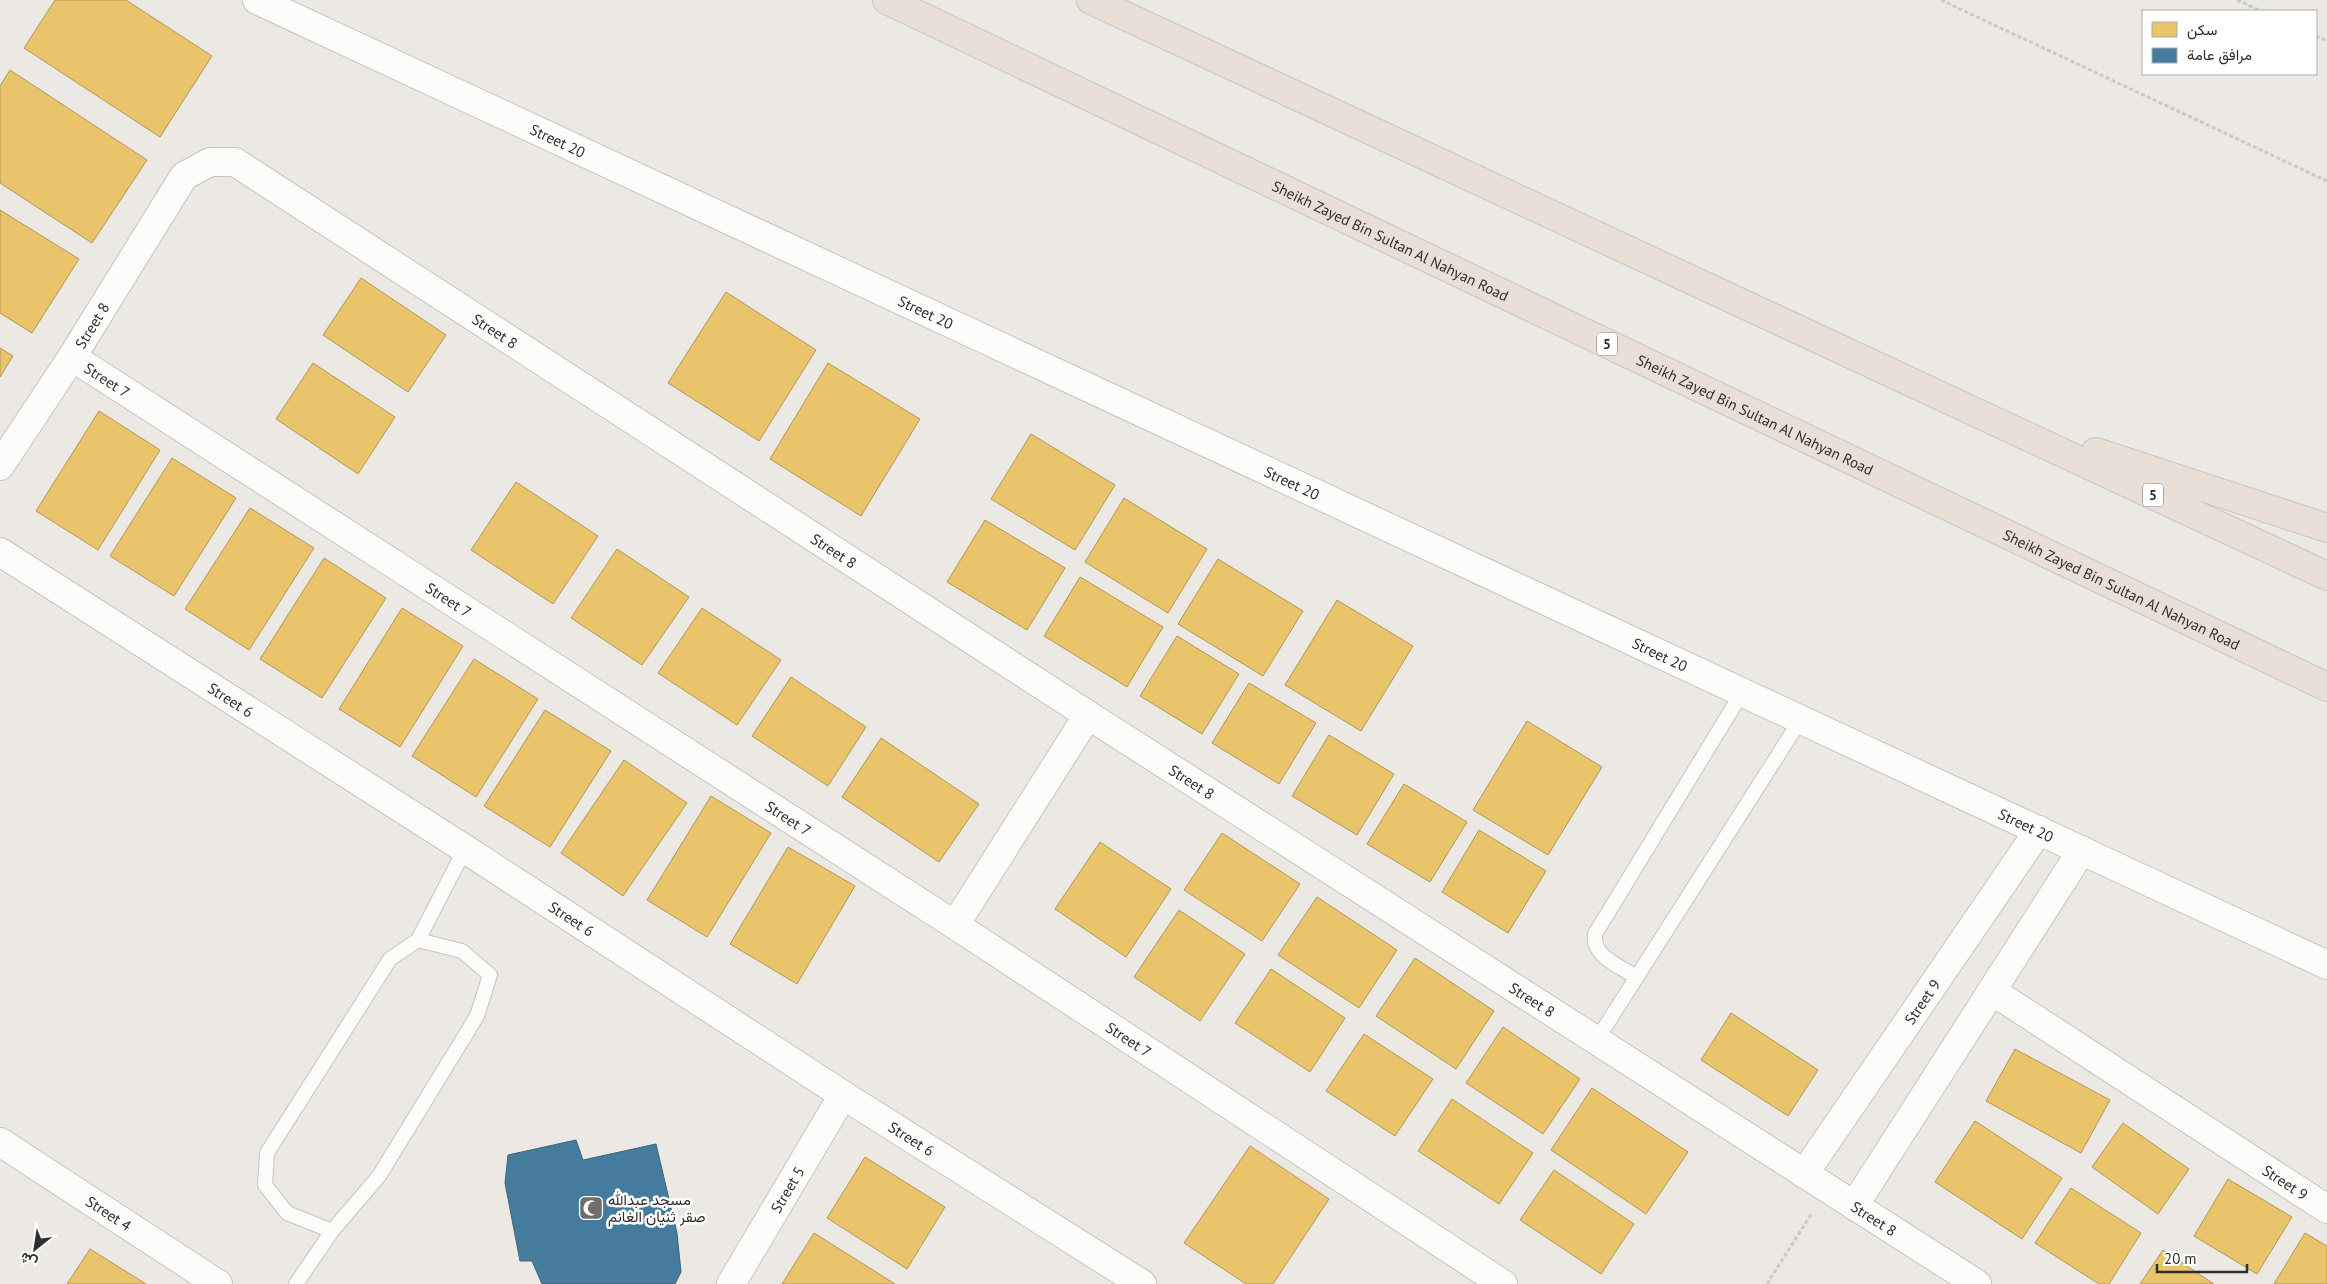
<svg xmlns="http://www.w3.org/2000/svg" width="2327" height="1284" viewBox="0 0 2327 1284" font-family="'PT Sans',Vazirmatn,sans-serif">
  <rect width="100%" height="100%" fill="#ece8e4"/>
  <g fill="#e9c46a" stroke="#b19758">
    <path d="M 55,0 L 126,0 L 212,56 L 160,137 L 24,48 Z"/>
    <path d="M 10,70 L 147,160 L 92,243 L 0,183 L 0,86 Z"/>
    <path d="M 0,210 L 79,259 L 32,333 L 0,313 Z"/>
    <path d="M 361,278 L 446,335 L 408,392 L 323,335 Z"/>
    <path d="M 726,292 L 816,350 L 759,441 L 668,383 Z"/>
    <path d="M 0,348 L 13,356 L 0,377 Z"/>
    <path d="M 313,363 L 395,417 L 358,474 L 276,419 Z"/>
    <path d="M 828,363 L 920,419 L 861,516 L 770,459 Z"/>
    <path d="M 99,411 L 160,450 L 98,550 L 36,511 Z"/>
    <path d="M 1031,434 L 1115,485 L 1075,550 L 991,499 Z"/>
    <path d="M 172,458 L 236,498 L 174,596 L 110,556 Z"/>
    <path d="M 516,482 L 598,536 L 553,604 L 471,550 Z"/>
    <path d="M 1124,498 L 1207,549 L 1168,613 L 1085,562 Z"/>
    <path d="M 250,508 L 314,548 L 249,650 L 185,609 Z"/>
    <path d="M 985,520 L 1065,568 L 1027,630 L 947,582 Z"/>
    <path d="M 617,549 L 689,597 L 642,665 L 571,618 Z"/>
    <path d="M 324,558 L 386,598 L 322,698 L 260,659 Z"/>
    <path d="M 1218,559 L 1303,611 L 1263,676 L 1178,624 Z"/>
    <path d="M 1080,577 L 1163,627 L 1127,687 L 1044,636 Z"/>
    <path d="M 1337,600 L 1413,646 L 1361,731 L 1285,685 Z"/>
    <path d="M 402,608 L 463,646 L 400,747 L 339,709 Z"/>
    <path d="M 702,608 L 781,660 L 737,725 L 658,673 Z"/>
    <path d="M 1177,636 L 1239,674 L 1202,734 L 1140,696 Z"/>
    <path d="M 474,659 L 538,699 L 476,797 L 412,756 Z"/>
    <path d="M 791,677 L 866,727 L 828,786 L 752,736 Z"/>
    <path d="M 1249,683 L 1316,723 L 1279,784 L 1212,743 Z"/>
    <path d="M 545,710 L 611,751 L 550,847 L 484,806 Z"/>
    <path d="M 1527,721 L 1602,767 L 1548,855 L 1473,810 Z"/>
    <path d="M 1329,735 L 1394,774 L 1357,835 L 1292,796 Z"/>
    <path d="M 881,738 L 979,804 L 939,862 L 842,797 Z"/>
    <path d="M 624,760 L 687,803 L 623,896 L 561,853 Z"/>
    <path d="M 1404,784 L 1467,822 L 1430,882 L 1367,844 Z"/>
    <path d="M 711,796 L 771,833 L 707,937 L 647,900 Z"/>
    <path d="M 1479,830 L 1546,871 L 1508,933 L 1442,892 Z"/>
    <path d="M 1222,833 L 1300,884 L 1262,941 L 1184,890 Z"/>
    <path d="M 1100,842 L 1171,889 L 1126,957 L 1055,909 Z"/>
    <path d="M 788,847 L 855,886 L 797,984 L 730,944 Z"/>
    <path d="M 1317,897 L 1397,950 L 1359,1008 L 1278,955 Z"/>
    <path d="M 1179,910 L 1245,954 L 1200,1021 L 1134,977 Z"/>
    <path d="M 1415,958 L 1494,1011 L 1456,1069 L 1376,1016 Z"/>
    <path d="M 1271,969 L 1345,1018 L 1310,1072 L 1235,1023 Z"/>
    <path d="M 1731,1013 L 1818,1070 L 1788,1116 L 1701,1060 Z"/>
    <path d="M 1503,1027 L 1580,1079 L 1543,1134 L 1466,1083 Z"/>
    <path d="M 1364,1034 L 1433,1079 L 1395,1136 L 1326,1091 Z"/>
    <path d="M 2015,1049 L 2110,1100 L 2081,1153 L 1986,1101 Z"/>
    <path d="M 1592,1088 L 1688,1152 L 1646,1214 L 1551,1150 Z"/>
    <path d="M 1452,1099 L 1533,1153 L 1499,1204 L 1418,1151 Z"/>
    <path d="M 1975,1121 L 2062,1178 L 2022,1239 L 1935,1182 Z"/>
    <path d="M 2123,1123 L 2189,1169 L 2158,1214 L 2092,1167 Z"/>
    <path d="M 1250,1146 L 1329,1199 L 1273,1284 L 1246,1284 L 1184,1243 Z"/>
    <path d="M 865,1157 L 945,1207 L 907,1269 L 827,1218 Z"/>
    <path d="M 1554,1170 L 1634,1224 L 1601,1274 L 1520,1220 Z"/>
    <path d="M 2228,1179 L 2292,1217 L 2257,1274 L 2194,1236 Z"/>
    <path d="M 2071,1188 L 2141,1233 L 2109,1284 L 2099,1284 L 2035,1243 Z"/>
    <path d="M 814,1233 L 895,1284 L 782,1284 Z"/>
    <path d="M 2305,1233 L 2327,1246 L 2327,1284 L 2274,1284 Z"/>
    <path d="M 90,1249 L 146,1284 L 67,1284 Z"/>
    <path d="M 2163,1250 L 2214,1284 L 2140,1284 Z"/>
  </g>
  <path fill="#457b9d" stroke="#3e647c" d="M 576,1140 L 583,1160 L 656,1144 L 677,1233 L 681,1272 L 675,1284 L 542,1284 L 532,1261 L 520,1261 L 505,1183 L 508,1155 Z"/>
  <g fill="none" stroke-linecap="round" stroke-linejoin="round">
    <defs>
      <g id="lane">
        <path d="M 1636,977 C 1620,966 1592,957 1595,934 L 1743,691"/>
        <path d="M 1596,1041 L 1801,719"/>
        <path d="M 332,1231 L 287,1213 L 265,1185 L 267,1153 L 390,959 L 418,940 L 465,849"/>
        <path d="M 296,1284 L 332,1231 L 379,1176 L 477,1016 L 490,975 L 462,951 L 418,940"/>
      </g>
      <g id="street">
        <path id="s1" d="M 257,0 L 2327,965"/>
        <path id="s2" d="M 72,357 L 955,925 L 1503,1284"/>
        <path id="s3" d="M 0,466 L 72,357 L 184,176 L 210,162 L 235,162 L 1088,715 L 1977,1284"/>
        <path id="s4" d="M 0,552 L 465,849 L 843,1095 L 1142,1284"/>
        <path d="M 955,925 L 1088,715"/>
        <path id="s5" d="M 1992,991 L 2327,1209"/>
        <path id="s6" d="M 0,1142 L 218,1284"/>
        <path id="s7" d="M 1804,1174 L 2039,830"/>
        <path d="M 1854,1206 L 2082,850"/>
        <path id="s8" d="M 731,1284 L 843,1095"/>
      </g>
      <g id="highway">
        <path id="s9" d="M 887,0 L 2327,687"/>
        <path d="M 1091,0 L 2327,576"/>
        <path d="M 2096,452 L 2327,528"/>
      </g>
    </defs>
    <use href="#lane" stroke="#c5c4c5" stroke-width="16"/>
    <use href="#street" stroke="#c5c4c5" stroke-width="30"/>
    <use href="#highway" stroke="#c6c5c4" stroke-width="30"/>
    <g stroke="#c9c9c8" stroke-width="3" stroke-dasharray="4 2.5" stroke-linecap="butt">
      <path d="M 1941,0 L 2327,181"/>
      <path d="M 2237,0 L 2261,11"/>
      <path d="M 2316,36 L 2327,41"/>
      <path d="M 1767,1284 L 1812,1213"/>
    </g>
    <use href="#lane" stroke="#fcfcfb" stroke-width="14"/>
    <use href="#street" stroke="#fcfcfb" stroke-width="28"/>
    <use href="#highway" stroke="#eadfd6" stroke-width="28"/>
  </g>
  <defs>
    <symbol id="mosque-square" viewBox="-11 -11 22 22"><rect x="-9" y="-9" width="18" height="18" rx="4" fill="#706f6e" stroke="#fff"/><path d="M3.5-4.9A6 6 0 1 0 3.5 4.9A5 5 0 1 1 3.5-4.9Z" fill="#fff"/></symbol>
  </defs>
  <g fill-rule="evenodd">
    <use href="#mosque-square" x="577" y="1194" width="28" height="28"/>
  </g>
  <g text-anchor="middle" dominant-baseline="central" stroke-width="5" stroke-linejoin="round" paint-order="stroke">
    <g fill="#fff" stroke="#6d6d6d" stroke-width="1">
      <rect x="1597" y="332.5" width="20" height="23" rx="4"/>
      <rect x="2143" y="483.5" width="20" height="23" rx="4"/>
    </g>
    <g font-size="14" font-weight="bold" fill="#2e2e2e">
      <text x="1607" y="344">5</text>
      <text x="2153" y="495">5</text>
    </g>
    <g font-size="15" fill="#2e2e2e" stroke="#fff">
      <text stroke="none"><textPath href="#s1" startOffset="332">Street 20</textPath></text>
      <text stroke="none"><textPath href="#s9" startOffset="558">Sheikh Zayed Bin Sultan Al Nahyan Road</textPath></text>
      <text stroke="none"><textPath href="#s1" startOffset="738">Street 20</textPath></text>
      <text stroke="none"><textPath href="#s3" startOffset="168">Street 8</textPath></text>
      <text stroke="none"><textPath href="#s3" startOffset="708">Street 8</textPath></text>
      <text stroke="none"><textPath href="#s2" startOffset="42">Street 7</textPath></text>
      <text stroke="none"><textPath href="#s9" startOffset="962">Sheikh Zayed Bin Sultan Al Nahyan Road</textPath></text>
      <text stroke="none"><textPath href="#s1" startOffset="1142">Street 20</textPath></text>
      <text stroke="none"><textPath href="#s3" startOffset="1112">Street 8</textPath></text>
      <text stroke="none"><textPath href="#s9" startOffset="1368">Sheikh Zayed Bin Sultan Al Nahyan Road</textPath></text>
      <text stroke="none"><textPath href="#s2" startOffset="448">Street 7</textPath></text>
      <text stroke="none"><textPath href="#s1" startOffset="1548">Street 20</textPath></text>
      <text stroke="none"><textPath href="#s4" startOffset="274">Street 6</textPath></text>
      <text stroke="none"><textPath href="#s3" startOffset="1538">Street 8</textPath></text>
      <text stroke="none"><textPath href="#s2" startOffset="852">Street 7</textPath></text>
      <text stroke="none"><textPath href="#s1" startOffset="1952">Street 20</textPath></text>
      <text stroke="none"><textPath href="#s4" startOffset="679">Street 6</textPath></text>
      <text stroke="none"><textPath href="#s3" startOffset="1942">Street 8</textPath></text>
      <text stroke="none"><textPath href="#s7" startOffset="209">Street 9</textPath></text>
      <text stroke="none"><textPath href="#s2" startOffset="1258">Street 7</textPath></text>
      <text stroke="none"><textPath href="#s4" startOffset="1084">Street 6</textPath></text>
      <text stroke="none"><textPath href="#s5" startOffset="350">Street 9</textPath></text>
      <text stroke="none"><textPath href="#s8" startOffset="110">Street 5</textPath></text>
      <text stroke="none"><textPath href="#s6" startOffset="130">Street 4</textPath></text>
      <text stroke="none"><textPath href="#s3" startOffset="2348">Street 8</textPath></text>
    </g>
    <g font-size="15" fill="#2e2e2e" stroke="#fff" text-anchor="start">
      <text x="608" y="1199">مسجد عبدالله<tspan x="608" dy="17">صقر ثنيان الغانم</tspan></text>
    </g>
  </g>
  <rect x="2142" y="10" width="175" height="65" fill="#ffffff" stroke="#ababab"/>
  <rect x="2152" y="22" width="25" height="15" fill="#e9c46a" stroke="#ababab"/>
  <text x="2187" y="35" font-size="15" fill="#2e2e2e">سكن</text>
  <rect x="2152" y="48" width="25" height="15" fill="#457b9d" stroke="#ababab"/>
  <text x="2187" y="60" font-size="15" fill="#2e2e2e">مرافق عامة</text>
  <g transform="translate(35 1249) rotate(210)" stroke="#ffffff" stroke-width="4" paint-order="stroke">
  <path d="M0-4L9 19L0 12L-9 19Z" fill="#2e2e2e"/>
  <text y="-8" font-size="14" font-weight="bold" text-anchor="middle" fill="#2e2e2e">ش</text>
  </g>
  <path d="M2157 1264v8h90v-8" fill="none" stroke="#2e2e2e" stroke-width="2.5"/>
  <text x="2164" y="1264" font-size="15" fill="#2e2e2e" stroke="#ffffff" stroke-width="4" paint-order="stroke">20 m</text>
</svg>
